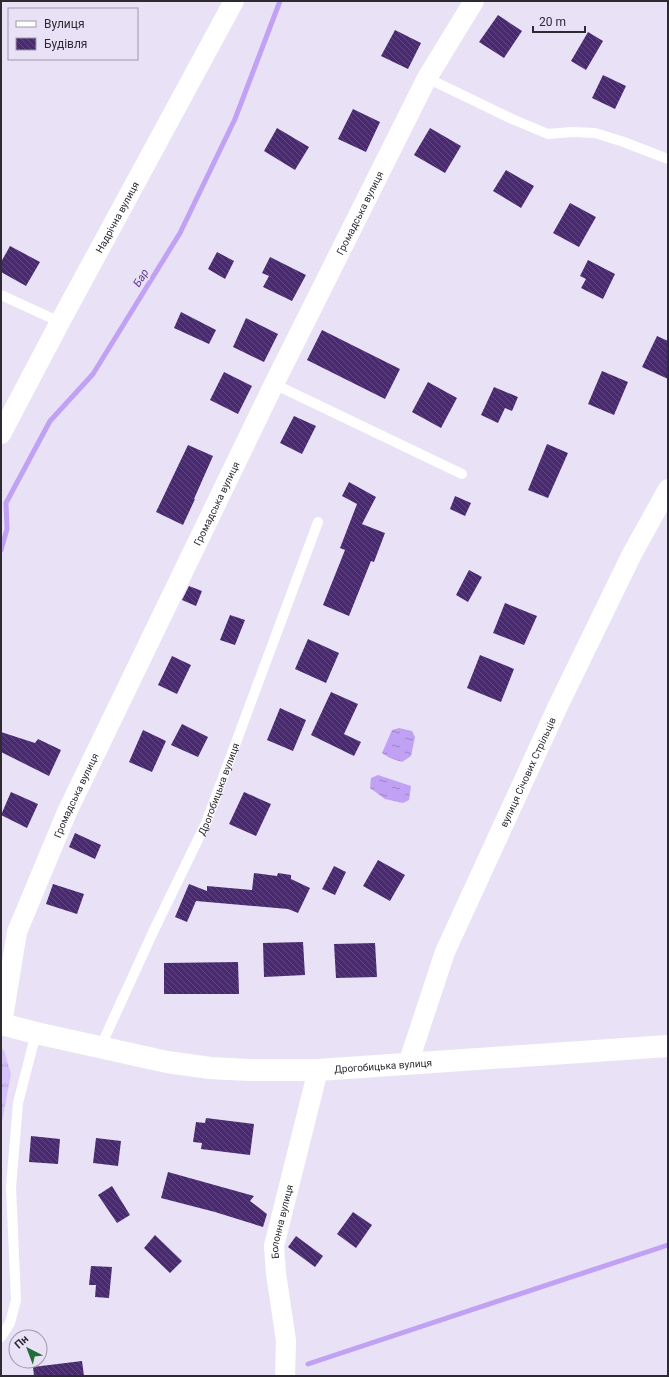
<svg xmlns="http://www.w3.org/2000/svg" width="669" height="1377" viewBox="0 0 669 1377" font-family="Roboto,sans-serif">
  <defs>
    <pattern id="park-tufts" width="24" height="20" patternUnits="userSpaceOnUse"><rect width="24" height="20" fill="#d7c1fe"/><path d="M3 7l-1-3M5 7V3M7 7l1-3M15 17l-1-3M17 17v-4M19 17l1-3" fill="none" stroke="#b9a6da"/></pattern>
    <pattern id="water-ripples" width="26" height="14" patternUnits="userSpaceOnUse"><rect width="26" height="14" fill="#c0a1f3"/><path d="M2 4q2-2 4 0t4 0M15 11q2-2 4 0t4 0" fill="none" stroke="#9c83c5"/></pattern>
    <pattern id="building-back-hatch" width="6" height="6" patternUnits="userSpaceOnUse"><rect width="6" height="6" fill="#492a71"/><path d="M-1 5l2 2M0 0l6 6M5-1l2 2" fill="none" stroke="#614881"/></pattern>
  </defs>
  <rect width="100%" height="100%" fill="#e9e2f7"/>
  <path fill="url(#park-tufts)" d="M 1,1049 L 4,1050 L 11,1074 L 1,1127 Z"/>
  <g fill="url(#water-ripples)">
    <path d="M 399,728 L 412,731 L 415,737 L 411,756 L 402,762 L 390,758 L 382,753 L 392,730 Z"/>
    <path d="M 378,775 L 411,786 L 409,800 L 403,803 L 385,799 L 370,788 L 371,778 Z"/>
  </g>
  <g fill="none" stroke-linecap="round" stroke-linejoin="round">
    <g stroke="#c0a1f3" stroke-width="5">
      <path d="M 1,550 L 7,529 L 6,503 L 50,421 L 93,374 L 180,233 L 235,119 L 280,1"/>
      <path d="M 308,1364 L 668,1245"/>
    </g>
  </g>
  <g fill="url(#building-back-hatch)">
    <path d="M 498,15 L 522,31 L 504,58 L 479,42 Z"/>
    <path d="M 395,30 L 421,43 L 408,69 L 381,56 Z"/>
    <path d="M 588,32 L 603,41 L 586,70 L 571,61 Z"/>
    <path d="M 603,75 L 626,86 L 615,109 L 592,98 Z"/>
    <path d="M 353,109 L 380,122 L 366,152 L 338,139 Z"/>
    <path d="M 277,128 L 309,147 L 295,170 L 264,151 Z"/>
    <path d="M 430,128 L 461,146 L 445,173 L 414,155 Z"/>
    <path d="M 506,170 L 534,186 L 521,208 L 493,191 Z"/>
    <path d="M 570,203 L 596,217 L 579,247 L 553,233 Z"/>
    <path d="M 10,246 L 40,262 L 26,286 L 1,272 L 1,262 Z"/>
    <path d="M 217,252 L 234,261 L 225,279 L 208,269 Z"/>
    <path d="M 270,257 L 306,275 L 292,301 L 263,287 L 269,276 L 262,273 Z"/>
    <path d="M 588,260 L 615,274 L 603,299 L 581,288 L 586,279 L 580,276 Z"/>
    <path d="M 181,312 L 216,330 L 209,344 L 174,328 Z"/>
    <path d="M 246,318 L 278,334 L 264,362 L 233,347 Z"/>
    <path d="M 322,330 L 400,369 L 385,399 L 307,360 Z"/>
    <path d="M 657,336 L 668,341 L 668,379 L 642,367 Z"/>
    <path d="M 602,371 L 628,382 L 614,415 L 588,404 Z"/>
    <path d="M 224,372 L 252,386 L 238,414 L 210,400 Z"/>
    <path d="M 428,382 L 457,398 L 441,428 L 412,412 Z"/>
    <path d="M 494,387 L 518,397 L 512,411 L 505,408 L 498,423 L 481,415 Z"/>
    <path d="M 294,416 L 316,426 L 302,454 L 280,443 Z"/>
    <path d="M 547,444 L 568,453 L 548,498 L 528,490 Z"/>
    <path d="M 188,445 L 213,456 L 194,499 L 195,499 L 183,525 L 156,512 Z"/>
    <path d="M 349,482 L 376,497 L 362,524 L 385,533 L 374,562 L 371,561 L 349,616 L 323,605 L 345,550 L 340,548 L 357,504 L 342,496 Z"/>
    <path d="M 455,496 L 471,503 L 465,516 L 450,509 Z"/>
    <path d="M 469,570 L 482,577 L 468,602 L 456,595 Z"/>
    <path d="M 189,586 L 202,591 L 196,606 L 182,600 Z"/>
    <path d="M 505,603 L 537,616 L 524,645 L 493,633 Z"/>
    <path d="M 230,615 L 245,620 L 235,645 L 220,640 Z"/>
    <path d="M 308,639 L 339,653 L 326,683 L 295,669 Z"/>
    <path d="M 480,655 L 514,669 L 501,702 L 467,688 Z"/>
    <path d="M 172,656 L 191,665 L 177,694 L 158,685 Z"/>
    <path d="M 331,692 L 358,704 L 344,734 L 361,742 L 354,756 L 311,735 Z"/>
    <path d="M 280,708 L 306,720 L 293,751 L 267,740 Z"/>
    <path d="M 182,724 L 208,737 L 198,757 L 171,745 Z"/>
    <path d="M 143,730 L 166,741 L 152,772 L 129,762 Z"/>
    <path d="M 1,732 L 35,743 L 38,739 L 61,750 L 49,776 L 1,752 Z"/>
    <path d="M 11,792 L 38,804 L 27,828 L 1,815 Z"/>
    <path d="M 244,792 L 271,804 L 256,836 L 229,824 Z"/>
    <path d="M 75,833 L 101,845 L 95,859 L 69,847 Z"/>
    <path d="M 378,860 L 405,875 L 390,901 L 363,886 Z"/>
    <path d="M 334,866 L 346,872 L 335,895 L 322,889 Z"/>
    <path d="M 254,873 L 277,876 L 278,873 L 291,875 L 291,879 L 310,888 L 298,913 L 288,909 L 196,901 L 187,922 L 175,917 L 189,884 L 207,891 L 207,886 L 252,890 Z"/>
    <path d="M 53,884 L 84,894 L 77,914 L 46,904 Z"/>
    <path d="M 303,942 L 305,975 L 264,977 L 263,943 Z"/>
    <path d="M 375,943 L 377,977 L 336,978 L 334,944 Z"/>
    <path d="M 238,962 L 239,994 L 164,994 L 164,963 Z"/>
    <path d="M 206,1118 L 254,1124 L 250,1155 L 201,1149 L 202,1143 L 193,1142 L 196,1122 L 205,1123 Z"/>
    <path d="M 31,1136 L 60,1139 L 58,1164 L 29,1162 Z"/>
    <path d="M 96,1138 L 121,1141 L 118,1166 L 93,1163 Z"/>
    <path d="M 168,1172 L 254,1196 L 250,1201 L 267,1214 L 263,1227 L 215,1212 L 161,1198 Z"/>
    <path d="M 112,1186 L 130,1215 L 117,1223 L 98,1195 Z"/>
    <path d="M 353,1212 L 372,1225 L 356,1248 L 337,1234 Z"/>
    <path d="M 155,1235 L 182,1261 L 170,1273 L 144,1248 Z"/>
    <path d="M 296,1236 L 323,1256 L 315,1267 L 288,1247 Z"/>
    <path d="M 91,1266 L 112,1267 L 109,1298 L 95,1297 L 96,1285 L 89,1285 Z"/>
    <path d="M 82,1361 L 84,1376 L 34,1376 L 33,1367 Z"/>
  </g>
  <g fill="none" stroke-linecap="round" stroke-linejoin="round">
    <g stroke="#fff" stroke-width="10">
      <path d="M 427,78 L 512,119 L 548,134 L 572,132 L 595,133 L 621,141 L 668,159"/>
      <path d="M 1,295 L 60,322"/>
      <path d="M 274,384 L 462,474"/>
      <path id="s1" d="M 100,1048 L 154,930 L 206,823 L 318,522"/>
      <path d="M 1,1337 L 10,1323 L 16,1300 L 11,1187 L 18,1103 L 36,1033"/>
    </g>
    <g stroke="#fff" stroke-width="20">
      <path id="s2" d="M 1,434 L 60,322 L 234,1"/>
      <path id="s3" d="M 2,1024 L 17,932 L 67,812 L 274,384 L 427,78 L 474,1"/>
      <path id="s4" d="M 408,1064 L 445,952 L 558,706 L 632,554 L 668,489"/>
      <path id="s5" d="M 285,1376 L 286,1341 L 276,1273 L 274,1246 L 318,1070"/>
    </g>
    <path stroke="#fff" stroke-width="22" id="s6" d="M 1,1024 L 36,1033 L 167,1062 L 210,1068 L 249,1070 L 318,1070 L 668,1046"/>
  </g>
  <g text-anchor="middle" dominant-baseline="central" stroke-width="4" stroke-linejoin="round" paint-order="stroke">
    <g font-size="10" fill="#2d2a32" stroke="#e9e2f7">
      <text stroke="none"><textPath href="#s3" startOffset="890">Громадська вулиця</textPath></text>
      <text stroke="none"><textPath href="#s2" startOffset="246">Надрічна вулиця</textPath></text>
      <text stroke="none"><textPath href="#s3" startOffset="566">Громадська вулиця</textPath></text>
      <text stroke="none"><textPath href="#s4" startOffset="316">вулиця Січових Стрільців</textPath></text>
      <text stroke="none"><textPath href="#s1" startOffset="285">Дрогобицька вулиця</textPath></text>
      <text stroke="none"><textPath href="#s3" startOffset="242">Громадська вулиця</textPath></text>
      <text stroke="none"><textPath href="#s6" startOffset="387">Дрогобицька вулиця</textPath></text>
      <text stroke="none"><textPath href="#s5" startOffset="156">Болонна вулиця</textPath></text>
    </g>
    <g font-size="11" font-style="italic" fill="#603694" stroke="#e9e2f7">
      <text transform="translate(141 278) rotate(-58)">Бар</text>
    </g>
  </g>
  <rect width="669" height="1377" fill="none" stroke="#2d2a32" stroke-width="4"/>
  <rect x="8" y="8" width="130" height="52" fill="#e9e2f7" stroke="#9e98a8"/>
  <rect x="16" y="21" width="20" height="6" fill="#ffffff" stroke="#9e98a8"/>
  <text x="44" y="28" font-size="12" fill="#2d2a32">Вулиця</text>
  <rect x="16" y="38" width="20" height="12" fill="url(#building-back-hatch)" stroke="#9e98a8"/>
  <text x="44" y="48" font-size="12" fill="#2d2a32">Будівля</text>
  <g transform="translate(28 1349) rotate(318)"><circle r="19" fill="#e9e2f7" stroke="#9e98a8"/>
  <path d="M0-3L7 15L0 10L-7 15Z" fill="#236d3b"/>
  <text y="-6" font-size="11" font-weight="bold" text-anchor="middle" fill="#2d2a32">Пн</text>
  </g>
  <path d="M533 26v6h52v-6" fill="none" stroke="#2d2a32" stroke-width="2"/>
  <text x="539" y="26" font-size="12" fill="#2d2a32" stroke="#e9e2f7" stroke-width="3" paint-order="stroke">20 m</text>
</svg>
